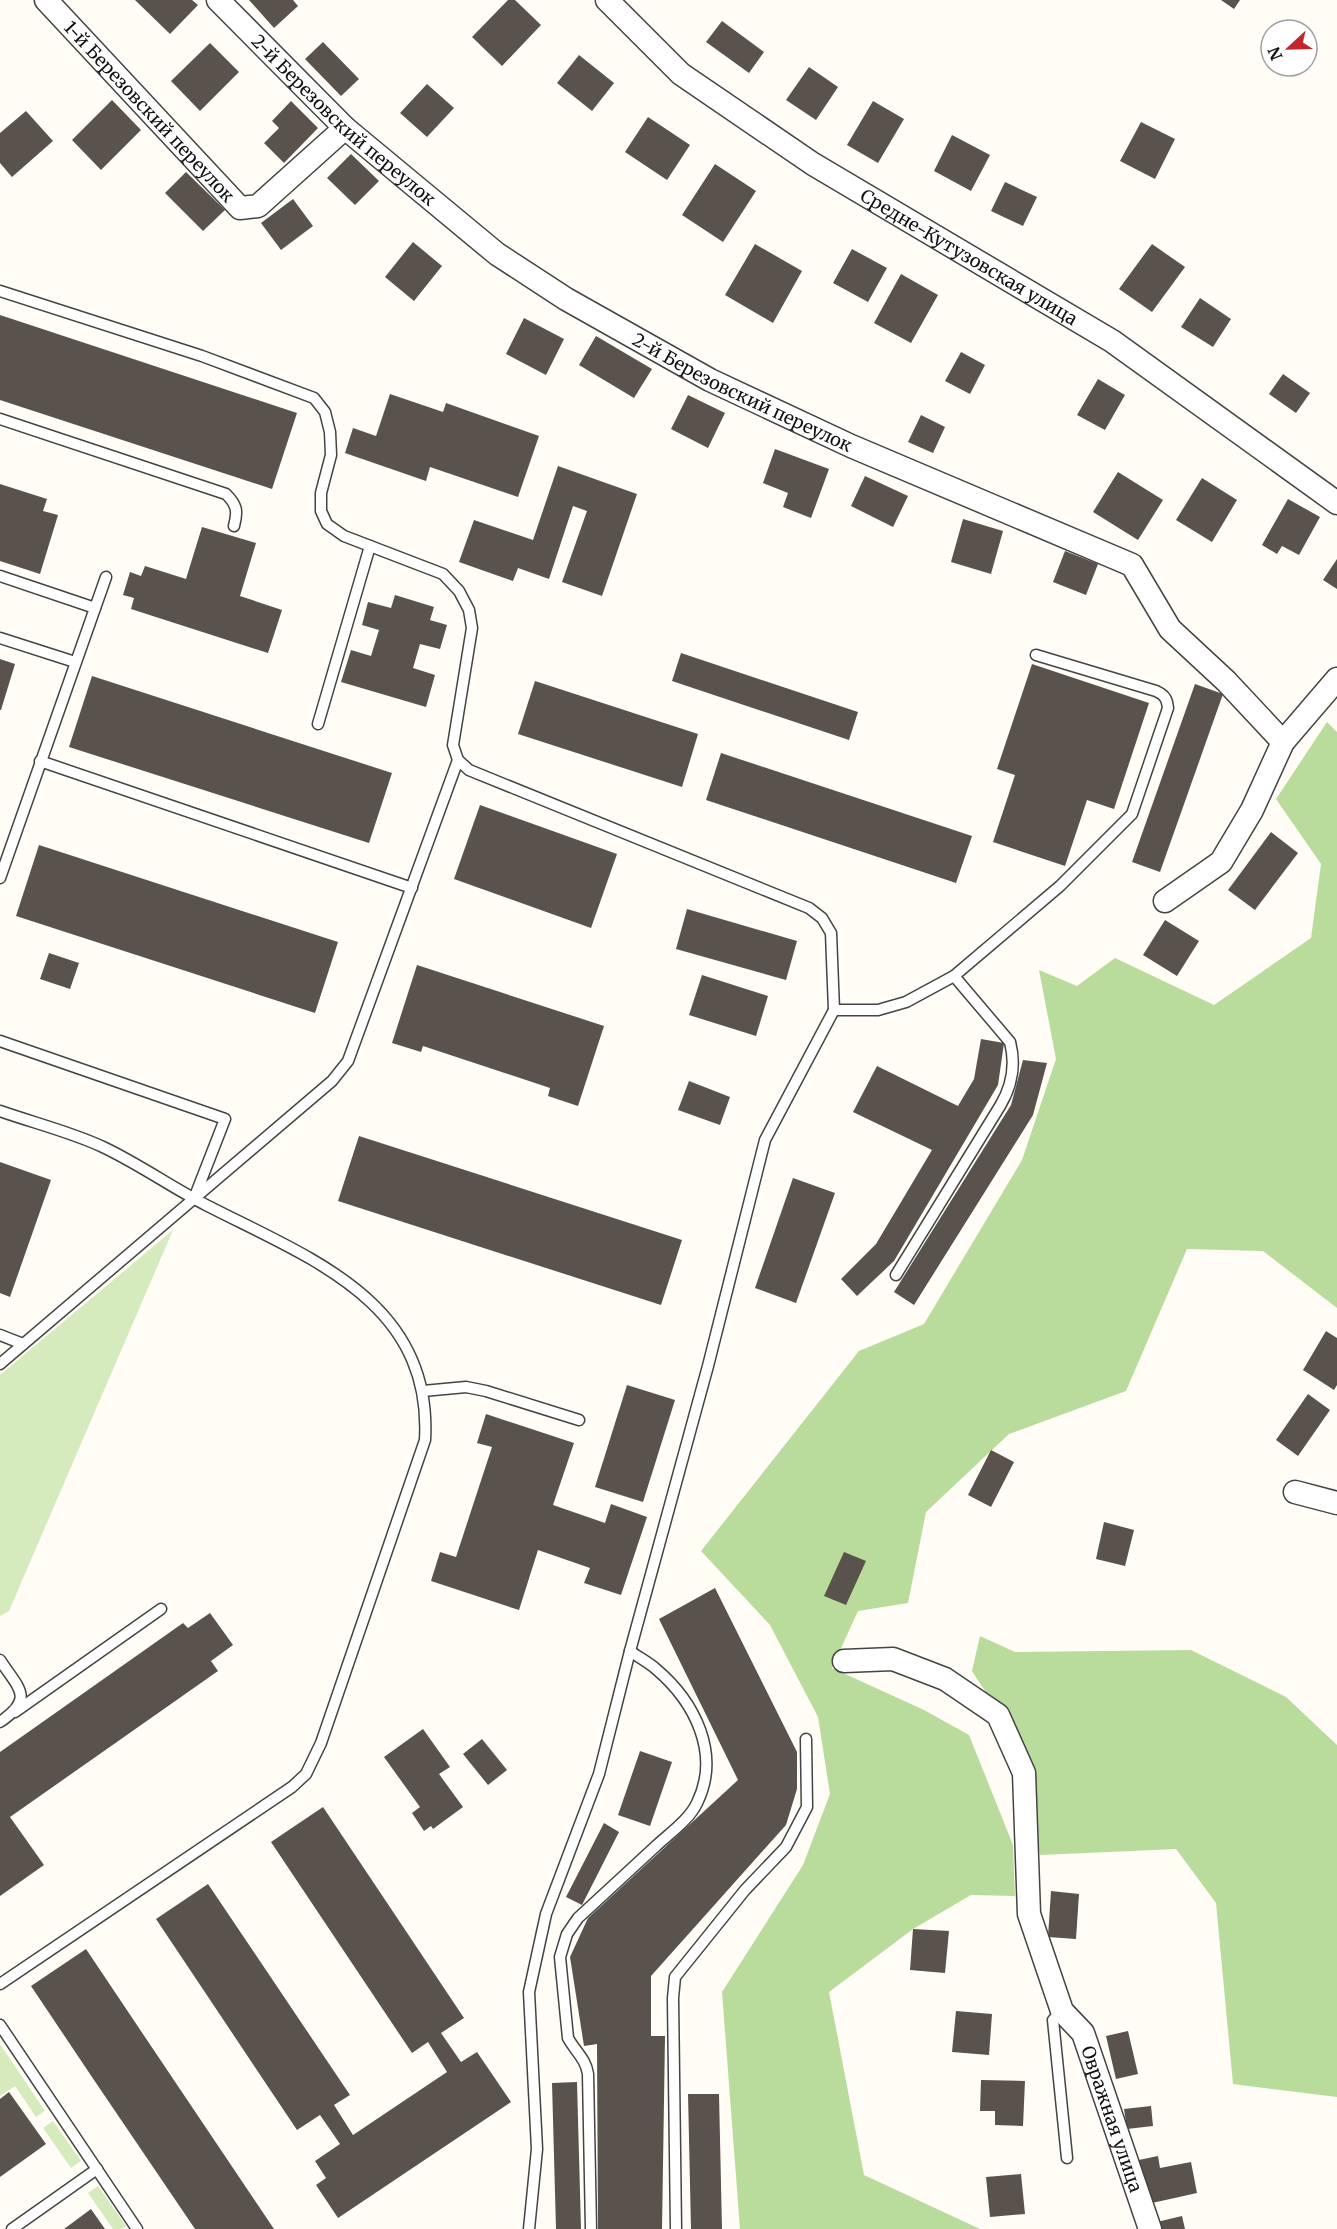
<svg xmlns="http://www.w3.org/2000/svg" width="1337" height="2229" viewBox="0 0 1337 2229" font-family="Merriweather,serif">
  <rect width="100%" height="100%" fill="#fffdf5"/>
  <g fill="#d5ebbd">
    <path d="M 173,1230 L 9,1611 L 0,1616 L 0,1375 Z"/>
    <path d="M 0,2044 L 45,2111 L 36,2117 L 15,2086 L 0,2096 Z"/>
    <path d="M 53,2121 L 81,2161 L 71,2168 L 43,2128 Z"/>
    <path d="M 98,2186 L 126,2226 L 121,2229 L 113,2229 L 88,2193 Z"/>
  </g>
  <g fill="#b9dc9c">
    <path d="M 1327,722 L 1337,732 L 1337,1308 L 1263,1251 L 1187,1249 L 1126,1391 L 1009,1434 L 926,1512 L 908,1603 L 858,1611 L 832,1668 L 924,1710 L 969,1735 L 1013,1845 L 1015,1896 L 971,1895 L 913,1929 L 829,1992 L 864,2175 L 980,2229 L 740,2229 L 722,1992 L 803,1865 L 830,1794 L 818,1717 L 770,1625 L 701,1551 L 859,1351 L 924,1324 L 1022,1160 L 1056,1059 L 1039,970 L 1077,986 L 1115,958 L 1214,1005 L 1311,938 L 1321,864 L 1276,799 Z"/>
    <path d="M 980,1636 L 1015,1652 L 1191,1650 L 1286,1697 L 1337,1745 L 1337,2097 L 1233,2084 L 1216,1903 L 1176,1849 L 1040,1855 L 1019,1743 L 972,1671 Z"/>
  </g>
  <g fill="#5a524d">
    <path d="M 135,0 L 192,0 L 198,5 L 170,34 Z"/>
    <path d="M 249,0 L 293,0 L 298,6 L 274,28 Z"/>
    <path d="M 508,0 L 515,0 L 541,25 L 502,66 L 472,37 Z"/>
    <path d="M 1221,0 L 1240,0 L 1234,9 Z"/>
    <path d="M 722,21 L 764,52 L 749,73 L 706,42 Z"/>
    <path d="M 323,42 L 359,79 L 341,96 L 305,59 Z"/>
    <path d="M 210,43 L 239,72 L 200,111 L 171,81 Z"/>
    <path d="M 579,55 L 614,83 L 592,111 L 557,83 Z"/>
    <path d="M 809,67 L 838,87 L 816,120 L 786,100 Z"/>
    <path d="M 427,84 L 454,108 L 427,137 L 400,113 Z"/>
    <path d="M 112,100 L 141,130 L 101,170 L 72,140 Z"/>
    <path d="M 291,101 L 318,128 L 284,163 L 264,143 L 279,128 L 272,121 Z"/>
    <path d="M 873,101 L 904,119 L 878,163 L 847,145 Z"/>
    <path d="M 26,111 L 53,141 L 12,177 L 0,163 L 0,133 Z"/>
    <path d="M 648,117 L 690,145 L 667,180 L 625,152 Z"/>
    <path d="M 1141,122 L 1175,139 L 1155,179 L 1120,161 Z"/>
    <path d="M 952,135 L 990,155 L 971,191 L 934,171 Z"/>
    <path d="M 351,154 L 379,181 L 355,205 L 327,178 Z"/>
    <path d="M 715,164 L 756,191 L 723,242 L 682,215 Z"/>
    <path d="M 186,172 L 225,210 L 203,231 L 165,193 Z"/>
    <path d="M 1005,182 L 1037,197 L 1023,226 L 991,211 Z"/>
    <path d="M 293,199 L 313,226 L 281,250 L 261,223 Z"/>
    <path d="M 413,242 L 442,266 L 414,301 L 385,277 Z"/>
    <path d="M 755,244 L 802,271 L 773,323 L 725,295 Z"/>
    <path d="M 1152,244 L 1185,267 L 1152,312 L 1119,289 Z"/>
    <path d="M 852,249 L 887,268 L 868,302 L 833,283 Z"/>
    <path d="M 901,274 L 938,295 L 911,343 L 874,323 Z"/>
    <path d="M 1200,298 L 1231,319 L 1213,347 L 1181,327 Z"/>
    <path d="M 0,315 L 297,413 L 272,489 L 0,400 Z"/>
    <path d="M 524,318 L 564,339 L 546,375 L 506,354 Z"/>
    <path d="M 596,336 L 652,369 L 634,398 L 579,365 Z"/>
    <path d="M 961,352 L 985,365 L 970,394 L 945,381 Z"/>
    <path d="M 1283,374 L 1310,393 L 1296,413 L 1269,394 Z"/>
    <path d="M 1098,379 L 1125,395 L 1105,430 L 1077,415 Z"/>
    <path d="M 390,394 L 443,412 L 446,403 L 539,436 L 518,497 L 430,467 L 426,481 L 345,453 L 353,428 L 376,436 Z"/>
    <path d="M 688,395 L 725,413 L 708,448 L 671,429 Z"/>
    <path d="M 921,415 L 945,427 L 933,453 L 908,442 Z"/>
    <path d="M 775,449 L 829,469 L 811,518 L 783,507 L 788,493 L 763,483 Z"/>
    <path d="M 558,466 L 637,494 L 602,596 L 562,582 L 587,511 L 573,506 L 549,579 L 518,568 L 513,581 L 459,562 L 474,520 L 533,540 Z"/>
    <path d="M 1118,472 L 1163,500 L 1138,540 L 1093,512 Z"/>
    <path d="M 865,476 L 908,496 L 893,527 L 851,506 Z"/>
    <path d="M 1202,478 L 1237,500 L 1212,542 L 1176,520 Z"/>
    <path d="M 0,484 L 47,499 L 43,511 L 58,515 L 40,574 L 0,561 Z"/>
    <path d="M 1288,499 L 1320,517 L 1299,555 L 1282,546 L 1277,554 L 1262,545 Z"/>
    <path d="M 963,519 L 1003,531 L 991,574 L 951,562 Z"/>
    <path d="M 202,527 L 256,543 L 240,596 L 282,610 L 268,653 L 131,609 L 134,598 L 123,595 L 130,572 L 141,576 L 145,566 L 186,579 Z"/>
    <path d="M 1065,551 L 1098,564 L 1086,595 L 1053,582 Z"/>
    <path d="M 1337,559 L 1337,589 L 1323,580 Z"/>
    <path d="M 395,595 L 434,607 L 430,620 L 447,625 L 440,649 L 420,644 L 413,668 L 435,675 L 426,707 L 341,682 L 351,650 L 371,656 L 379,630 L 362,625 L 368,602 L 391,608 Z"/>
    <path d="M 681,653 L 858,712 L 849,740 L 672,681 Z"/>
    <path d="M 0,659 L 15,664 L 1,710 L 0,710 Z"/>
    <path d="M 1032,664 L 1149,703 L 1114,809 L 1087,800 L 1065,866 L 993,842 L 1015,775 L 997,769 Z"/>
    <path d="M 92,676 L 392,773 L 369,843 L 69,747 Z"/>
    <path d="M 535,681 L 698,734 L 682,787 L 518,734 Z"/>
    <path d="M 1195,684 L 1223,694 L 1160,872 L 1132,862 Z"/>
    <path d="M 721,753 L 972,836 L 956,883 L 706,800 Z"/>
    <path d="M 480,805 L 617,854 L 591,928 L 454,879 Z"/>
    <path d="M 1271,832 L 1298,853 L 1255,910 L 1228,890 Z"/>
    <path d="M 39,845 L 338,942 L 315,1013 L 16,916 Z"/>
    <path d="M 687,909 L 797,941 L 786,980 L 676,949 Z"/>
    <path d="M 1165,920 L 1199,941 L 1177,976 L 1143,955 Z"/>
    <path d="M 49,953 L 79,963 L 70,989 L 40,979 Z"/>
    <path d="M 417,965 L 604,1026 L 578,1106 L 548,1096 L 550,1088 L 423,1046 L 421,1052 L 392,1043 Z"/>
    <path d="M 702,975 L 768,996 L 756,1036 L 689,1015 Z"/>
    <path d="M 981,1039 L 1004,1043 L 998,1085 L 894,1261 L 857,1296 L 841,1279 L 876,1244 L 932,1150 L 853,1112 L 877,1066 L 958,1106 L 974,1079 Z"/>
    <path d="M 1023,1060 L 1047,1063 L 1033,1115 L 914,1305 L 894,1292 L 1011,1105 Z"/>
    <path d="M 689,1081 L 730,1097 L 720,1125 L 678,1110 Z"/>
    <path d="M 359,1136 L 682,1240 L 661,1305 L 338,1201 Z"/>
    <path d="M 0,1162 L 51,1180 L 10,1297 L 0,1293 Z"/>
    <path d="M 793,1178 L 835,1193 L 796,1303 L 755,1288 Z"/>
    <path d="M 1326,1331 L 1337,1338 L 1337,1385 L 1334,1390 L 1303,1370 Z"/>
    <path d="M 627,1385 L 675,1400 L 643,1502 L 595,1487 Z"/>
    <path d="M 1308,1394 L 1330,1410 L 1298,1456 L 1276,1440 Z"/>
    <path d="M 486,1414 L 574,1443 L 553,1505 L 605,1523 L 611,1504 L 647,1517 L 621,1595 L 584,1583 L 590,1568 L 538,1550 L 519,1610 L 431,1581 L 440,1552 L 456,1557 L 492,1447 L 477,1443 Z"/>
    <path d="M 991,1450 L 1014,1462 L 991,1507 L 968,1495 Z"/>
    <path d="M 1104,1522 L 1134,1530 L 1125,1566 L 1096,1559 Z"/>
    <path d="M 844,1552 L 866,1561 L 846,1605 L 824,1596 Z"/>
    <path d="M 715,1588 L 797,1752 L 797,1789 L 786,1825 L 651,1976 L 651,2036 L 665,2036 L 662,2229 L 598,2229 L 597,2044 L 584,2046 L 570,1957 L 588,1918 L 738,1780 L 659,1619 Z"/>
    <path d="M 210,1613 L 233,1645 L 211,1661 L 218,1671 L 10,1817 L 44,1865 L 0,1896 L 0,1752 L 183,1623 L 188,1628 Z"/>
    <path d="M 423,1729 L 450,1767 L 439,1774 L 463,1807 L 433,1829 L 431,1826 L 424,1831 L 412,1813 L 420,1807 L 384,1757 Z"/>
    <path d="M 482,1739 L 507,1770 L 488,1785 L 463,1754 Z"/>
    <path d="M 640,1751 L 672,1762 L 650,1826 L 618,1815 Z"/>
    <path d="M 323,1807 L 464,2018 L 441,2033 L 461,2062 L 477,2052 L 511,2102 L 338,2218 L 316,2185 L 326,2178 L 315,2161 L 340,2144 L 320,2115 L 297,2130 L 156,1919 L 208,1884 L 350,2095 L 334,2105 L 353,2135 L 447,2072 L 428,2042 L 412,2053 L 271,1842 Z"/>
    <path d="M 604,1823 L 619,1832 L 582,1905 L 566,1897 Z"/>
    <path d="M 1051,1891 L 1079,1894 L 1076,1939 L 1048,1937 Z"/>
    <path d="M 913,1929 L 949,1931 L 945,1973 L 910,1970 Z"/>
    <path d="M 86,1949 L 149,2043 L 274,2229 L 195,2229 L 94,2080 L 31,1986 Z"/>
    <path d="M 956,2011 L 992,2014 L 989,2055 L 952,2052 Z"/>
    <path d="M 1128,2031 L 1138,2074 L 1116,2079 L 1106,2036 Z"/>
    <path d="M 981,2080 L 1025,2081 L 1023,2126 L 995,2125 L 995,2111 L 980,2111 Z"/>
    <path d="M 577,2082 L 581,2229 L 556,2229 L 552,2083 Z"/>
    <path d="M 9,2092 L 46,2144 L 0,2177 L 0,2099 Z"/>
    <path d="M 688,2094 L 719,2094 L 722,2229 L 691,2229 Z"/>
    <path d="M 1151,2106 L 1153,2126 L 1127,2129 L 1124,2109 Z"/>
    <path d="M 1158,2156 L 1160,2168 L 1191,2162 L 1197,2193 L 1143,2205 L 1134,2161 Z"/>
    <path d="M 1021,2174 L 1025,2214 L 990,2217 L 986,2177 Z"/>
    <path d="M 91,2209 L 105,2229 L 64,2229 Z"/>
    <path d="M 1182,2216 L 1185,2229 L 1158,2229 L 1157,2222 Z"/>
  </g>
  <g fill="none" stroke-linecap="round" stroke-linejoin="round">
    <defs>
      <g id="lane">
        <path d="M 0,291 L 202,356 L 314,398 L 325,412 L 330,432 L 331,455 L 321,493 L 321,511 L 327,524 L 344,536 L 443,574 L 459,591 L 469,610 L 472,628 L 453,745 L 458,760 L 469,770 L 809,908 L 822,918 L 831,933 L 834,1010 L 765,1140 L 708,1366 L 630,1651 L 599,1774 L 546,1914 L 529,1992 L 537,2149 L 529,2229"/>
        <path d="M 0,419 L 226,494 C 237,505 238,511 234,526"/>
        <path d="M 0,576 L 95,608"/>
        <path d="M 0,638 L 75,662"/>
        <path d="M 318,724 L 370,546"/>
        <path d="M 40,761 L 412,888"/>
        <path d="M 0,878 L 106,577"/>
        <path d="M 834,1010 L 878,1010 L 906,1002 L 954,976 L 1060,886 L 1132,814 L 1168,708 C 1167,699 1165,695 1156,691 L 1036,655"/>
        <path d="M 0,1041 L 225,1119 L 195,1196"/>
        <path d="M 0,1111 C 34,1123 71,1132 103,1147 C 139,1164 171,1187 206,1205 C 309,1258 433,1301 425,1440 L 321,1743 L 306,1774 L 292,1787 L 0,1984"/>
        <path d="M 896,1275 L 1000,1106 C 1012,1086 1016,1065 1010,1042 L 954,976"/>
        <path d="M 0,1335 L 23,1344"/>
        <path d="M 0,1364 L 332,1081 L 348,1061 L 458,760"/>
        <path d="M 423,1391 L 466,1387 L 486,1391 L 579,1420"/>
        <path d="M 0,1660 C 19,1689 35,1698 0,1722"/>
        <path d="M 15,1712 L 161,1609"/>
        <path d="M 1062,2011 L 1053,2020 L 1067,2158"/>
        <path d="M 0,2025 L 137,2229"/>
        <path d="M 12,2229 L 97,2169"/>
        <path d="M 591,2229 L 588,2074 C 586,2059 575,2051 568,2038 L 560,1957 L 567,1934 L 578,1918 C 604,1894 630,1870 656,1846 C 670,1833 689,1820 697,1803 C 721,1754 695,1702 656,1669 C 648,1662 638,1657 630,1651"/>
        <path d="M 676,2229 L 673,1998 L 675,1977 L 745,1890 L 786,1847 L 807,1807 L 806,1739"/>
      </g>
      <g id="street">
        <path id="s1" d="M 46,0 L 240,208 L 258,206 L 345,128"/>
        <path id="s2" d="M 218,0 L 345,128 L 497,254 L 566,299 L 710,380 L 851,446 L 1132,565 L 1170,629 L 1226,681 L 1283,742"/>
        <path id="s3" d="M 607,0 L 681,74 L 813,164 L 1112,341 L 1337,503"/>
        <path d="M 1165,901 L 1221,862 L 1252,810 L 1283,742 L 1337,679"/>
        <path d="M 1295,1492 L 1337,1503"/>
        <path id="s4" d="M 844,1661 L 893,1659 L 945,1679 L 998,1715 L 1024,1773 L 1029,1914 L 1062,2011 L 1083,2033 L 1150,2229"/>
      </g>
    </defs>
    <use href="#lane" stroke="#444" stroke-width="13"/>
    <use href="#street" stroke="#444" stroke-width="25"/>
    <use href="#lane" stroke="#fff" stroke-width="10"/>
    <use href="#street" stroke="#fff" stroke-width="22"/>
  </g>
  <g text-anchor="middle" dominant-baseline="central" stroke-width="6" stroke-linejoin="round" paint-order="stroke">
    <g font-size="18" fill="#111" stroke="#fff">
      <text stroke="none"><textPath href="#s1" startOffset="152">1-й Березовский переулок</textPath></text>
      <text stroke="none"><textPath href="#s2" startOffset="174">2-й Березовский переулок</textPath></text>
      <text stroke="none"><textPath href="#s3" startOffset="446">Средне-Кутузовская улица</textPath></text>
      <text stroke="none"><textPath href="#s2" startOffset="660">2-й Березовский переулок</textPath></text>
      <text stroke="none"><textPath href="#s4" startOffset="597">Овражная улица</textPath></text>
    </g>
  </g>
  <g transform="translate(1289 48) rotate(248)"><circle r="28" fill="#ffffff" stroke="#a0a0a0" stroke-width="1.5"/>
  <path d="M0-4.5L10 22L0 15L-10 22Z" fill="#c4262e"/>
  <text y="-9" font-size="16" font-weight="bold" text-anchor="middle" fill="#111111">N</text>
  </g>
</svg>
